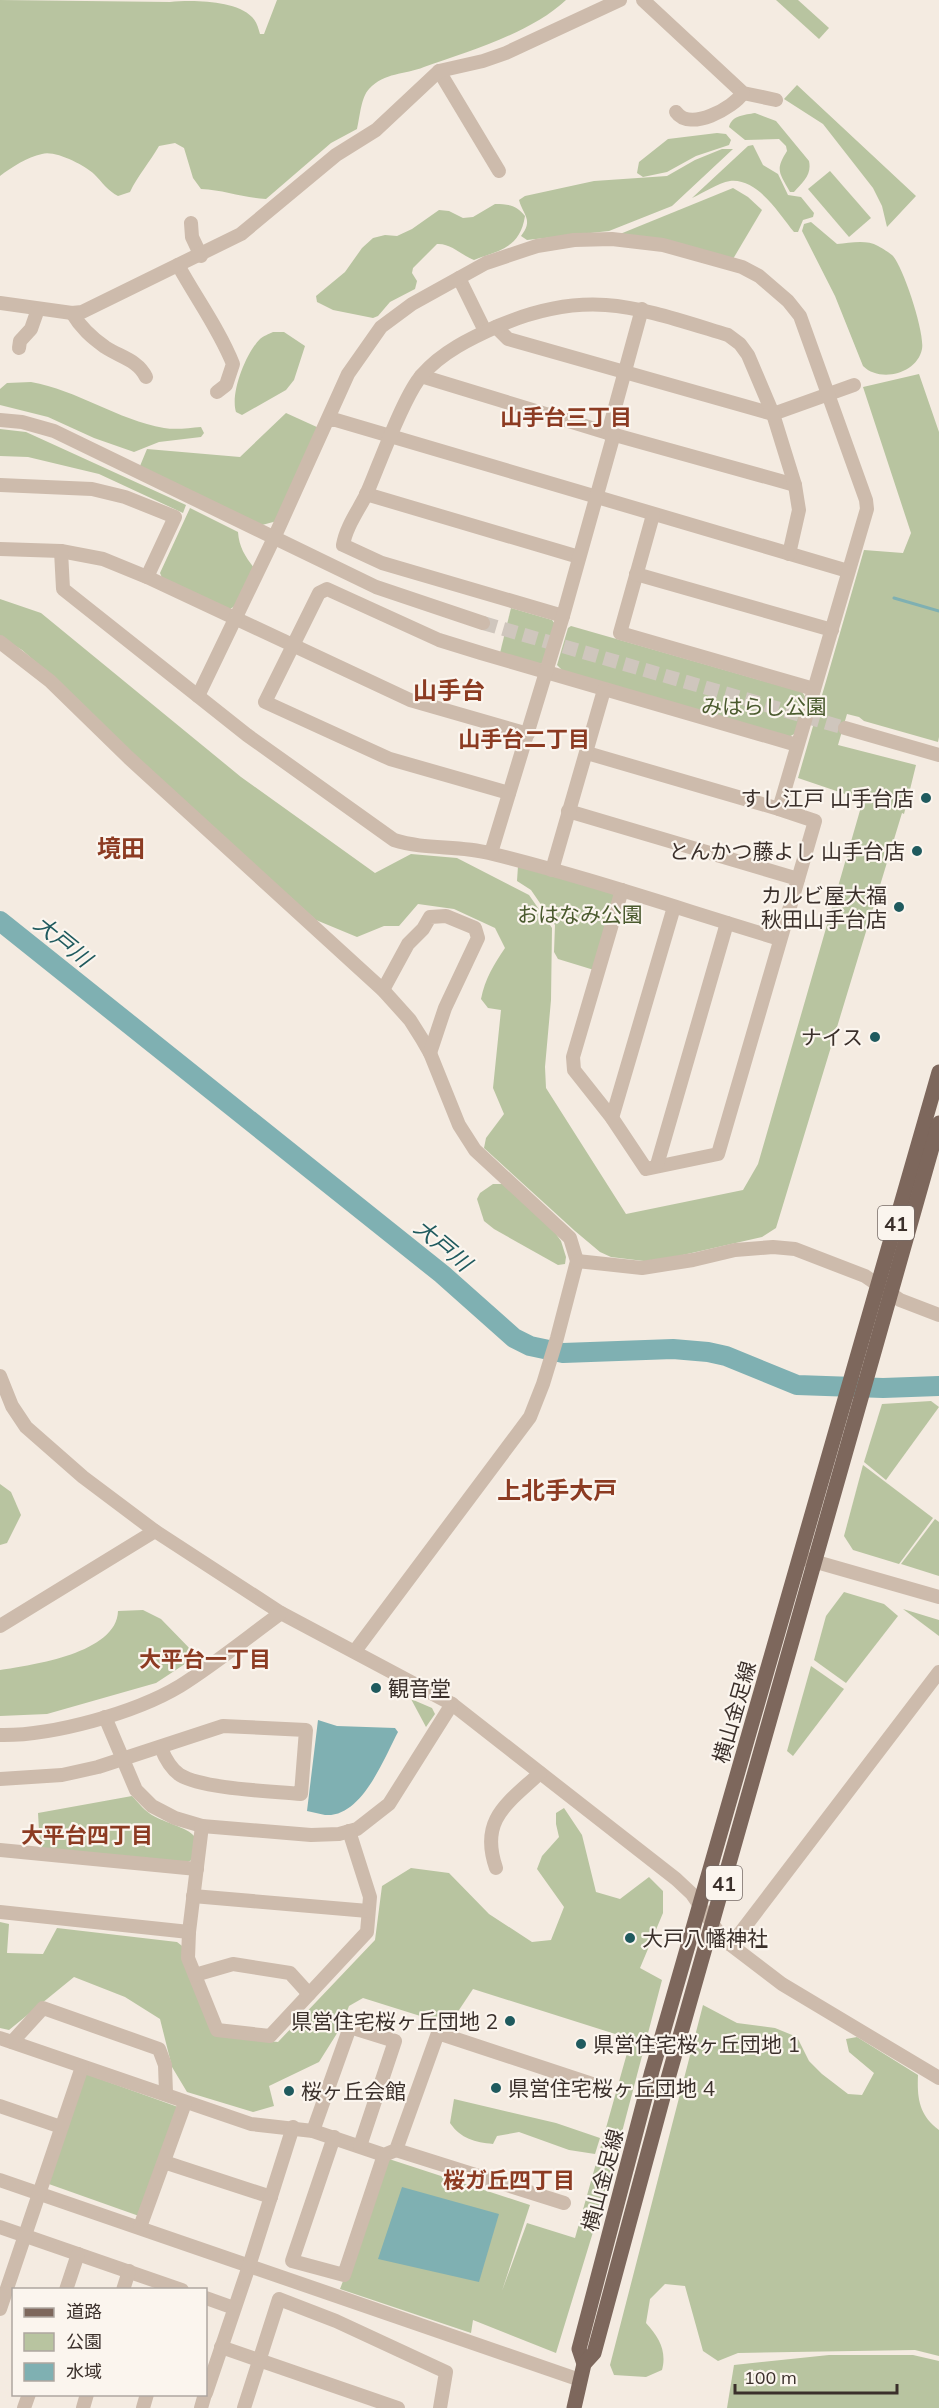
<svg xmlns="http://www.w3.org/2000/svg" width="939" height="2408" viewBox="0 0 939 2408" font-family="Mulish,'Noto Sans JP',sans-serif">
  <rect width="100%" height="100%" fill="#f4ebe1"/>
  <g fill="#b8c4a0">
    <path d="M 0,0 L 170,2 C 192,0 235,0 252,17 C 257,22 258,28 260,34 L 264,34 L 277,0 L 566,0 C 531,33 469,51 424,67 C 404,75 385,72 369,89 C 361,97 360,117 357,129 L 331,143 L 266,199 C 244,198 224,190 201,189 L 193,178 L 184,148 L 175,143 L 159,146 C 150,162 138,175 130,192 L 118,196 C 108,191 102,182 94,174 C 84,165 55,150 42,154 C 27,157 12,167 0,176 Z"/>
    <path d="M 776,0 L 798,0 L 829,28 L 819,39 Z"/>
    <path d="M 797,85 L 916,196 L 887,227 L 882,206 L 873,188 L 823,124 L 784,99 Z"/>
    <path d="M 755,113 L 776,121 L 809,161 C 812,175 803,182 794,192 L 790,192 C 779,172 775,170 787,151 L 786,146 L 779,139 L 745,140 L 729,127 C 732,115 745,115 755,113 Z"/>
    <path d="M 717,133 L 726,134 L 731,140 L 729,145 L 696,156 L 667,172 L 643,177 L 637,173 L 639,162 L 668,139 Z"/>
    <path d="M 753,145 L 763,165 L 778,174 L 788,195 L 801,197 L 814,213 L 813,217 L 803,220 L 798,232 L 794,232 C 779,214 758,178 730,181 C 718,183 703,193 692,198 L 748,146 Z"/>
    <path d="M 722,149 L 733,149 L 672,206 L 609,231 L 527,240 L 521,236 C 534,220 523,215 519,200 L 525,196 L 594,181 L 667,176 L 695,160 Z"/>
    <path d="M 830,171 L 871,218 L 849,237 L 808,189 Z"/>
    <path d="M 733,188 L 748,197 L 762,210 L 733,259 L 620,234 Z"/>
    <path d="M 495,204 C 508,204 517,205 525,216 C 520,248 500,250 474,260 C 461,255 451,243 437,244 L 413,268 L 412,273 L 417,281 L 415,289 L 390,302 L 378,316 L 373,318 L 333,310 L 317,302 L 316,296 L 345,272 L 362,248 L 373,238 L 385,235 L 397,236 L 412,229 L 439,210 L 449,211 L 463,218 L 473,217 Z"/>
    <path d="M 811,222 L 837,244 C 850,243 866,239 878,246 C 882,248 890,253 893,256 C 904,269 925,333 922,349 C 917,374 880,383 863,366 L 835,296 L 802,231 L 804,224 Z"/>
    <path d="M 273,332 L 284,332 L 305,346 L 294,380 L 286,390 L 242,415 L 236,412 C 230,393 246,353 260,339 C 263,336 269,334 273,332 Z"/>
    <path d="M 919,374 L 939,432 L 939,737 L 938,742 L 864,721 L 859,717 L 847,714 L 838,745 L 916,765 L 904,814 L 902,813 L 776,1228 L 762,1237 L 652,1262 L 611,1257 L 600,1252 L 575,1231 L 484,1148 L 486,1138 L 504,1114 L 493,1088 L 501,1010 L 488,1008 L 481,999 C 485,979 494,964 505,948 L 495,928 L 454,909 L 418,904 L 399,926 L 384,926 L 357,937 L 316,920 L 147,768 L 46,671 L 22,650 L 0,637 L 0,599 L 41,613 L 241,777 L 375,873 L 411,854 L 457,858 L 529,895 L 552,928 L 551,1000 L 545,1067 L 546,1088 L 626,1214 L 743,1190 L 758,1164 L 863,800 L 798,778 L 864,550 L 903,553 L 911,533 L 863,387 Z"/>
    <path d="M 31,382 C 77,390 118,420 164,428 C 176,430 189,428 201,427 L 204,433 L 201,437 L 159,442 L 134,452 L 94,438 L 48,417 L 0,405 L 0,389 L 7,383 Z"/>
    <path d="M 286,413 L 319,428 L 277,521 L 262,525 L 140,466 L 147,449 L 240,457 Z"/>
    <path d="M 0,429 L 26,432 L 186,505 L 183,513 L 99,474 L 28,457 L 0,456 Z"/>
    <path d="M 190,508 L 238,532 C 239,547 245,556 254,568 L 236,605 L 229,610 L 163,580 L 160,573 Z"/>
    <path d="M 511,608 L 552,620 L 555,624 L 544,663 L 538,664 L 500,653 Z"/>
    <path d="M 571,626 L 802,692 L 806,698 L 796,733 L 787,738 L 562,670 L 557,665 L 568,628 Z"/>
    <path d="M 518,866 L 615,894 L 594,970 L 558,959 L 554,952 L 555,925 L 531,890 L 517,881 Z"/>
    <path d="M 493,1184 L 503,1184 L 546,1220 L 561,1241 L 566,1257 L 565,1264 L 558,1265 L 494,1229 L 484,1221 L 477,1199 L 480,1193 Z"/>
    <path d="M 931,1401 L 939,1407 L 886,1480 L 864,1462 L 882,1404 Z"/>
    <path d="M 863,1465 L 933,1518 L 899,1564 L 853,1550 L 844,1536 Z"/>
    <path d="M 0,1484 L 11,1492 L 21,1515 L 7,1543 L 0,1545 Z"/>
    <path d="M 935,1519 L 939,1522 L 939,1576 L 901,1564 Z"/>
    <path d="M 844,1592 L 884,1604 L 898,1616 L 846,1683 L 814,1660 L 826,1616 Z"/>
    <path d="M 903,1609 L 939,1620 L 939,1636 Z"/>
    <path d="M 143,1610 L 161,1619 L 197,1656 L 156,1683 L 47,1714 L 0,1716 L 0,1670 C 33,1665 117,1653 118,1611 Z"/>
    <path d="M 811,1666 L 844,1689 L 793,1756 L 787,1751 Z"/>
    <path d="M 411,1699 L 432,1708 L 435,1714 L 426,1727 Z"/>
    <path d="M 132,1796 C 138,1802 143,1809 149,1813 C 161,1822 188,1827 195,1837 L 192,1860 L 185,1863 L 40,1848 L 38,1813 Z"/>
    <path d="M 564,1808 L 582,1835 L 596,1892 L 620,1899 L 649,1877 L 663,1891 L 663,1913 L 640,1968 L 662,1980 L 612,2170 L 556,2353 L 473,2320 L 471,2333 L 340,2289 L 389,2159 L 530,2205 L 502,2291 L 527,2223 L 575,2238 L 631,2039 L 473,1989 L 449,2025 L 363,1998 L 349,2006 L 341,2027 L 319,2062 L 269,2086 L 274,2106 L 253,2112 L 187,2092 L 172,2067 L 160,2019 L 125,1997 L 74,1977 L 9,2030 L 0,2028 L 0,1922 L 9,1924 L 7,1953 L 43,1954 L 57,1928 L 177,1942 L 186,1949 L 217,2036 L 278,2042 L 375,1940 L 382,1886 L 411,1868 L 449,1873 L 489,1914 L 532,1942 L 551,1940 L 564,1907 L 537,1869 L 542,1856 L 559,1837 L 556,1824 L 556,1813 Z"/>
    <path d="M 703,2005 L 737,2023 L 775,2028 L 797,2037 L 809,2061 L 822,2074 L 848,2094 L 862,2095 L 874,2073 L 849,2052 L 846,2039 L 857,2037 L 918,2075 C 917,2098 919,2115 939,2130 L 939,2356 L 915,2350 L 738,2353 L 718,2361 L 703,2351 L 685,2286 L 665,2284 L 650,2299 L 646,2323 C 659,2337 667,2351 662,2370 L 646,2377 L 614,2375 L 610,2365 Z"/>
    <path d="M 86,2074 L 178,2107 L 139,2216 L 46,2183 Z"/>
    <path d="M 454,2099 L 556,2123 L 600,2138 L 595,2154 L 569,2150 L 519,2132 L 497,2136 L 493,2144 C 475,2142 461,2139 450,2123 Z"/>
    <path d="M 829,2355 L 913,2355 L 939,2361 L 939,2408 L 727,2408 L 734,2365 Z"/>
  </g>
  <g fill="#7fb0b2">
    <path d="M 318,1720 L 337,1726 L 395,1728 L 398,1732 C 384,1758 362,1818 325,1815 C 319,1814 313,1812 307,1811 Z"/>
    <path d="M 402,2187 L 499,2214 L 479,2282 L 378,2259 Z"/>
  </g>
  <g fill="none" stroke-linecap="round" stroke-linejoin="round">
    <path stroke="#7fb0b2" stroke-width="3" d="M 894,598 L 939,611"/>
    <path stroke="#7fb0b2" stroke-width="20" d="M 0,921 L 442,1274 L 514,1338 L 530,1346 L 563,1353 L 673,1349 L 708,1352 L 726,1356 L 797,1385 L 883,1388 L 939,1386"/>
    <path stroke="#cfc6bd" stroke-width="14" stroke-dasharray="14 7" stroke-linecap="butt" d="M 483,623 L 845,728"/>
    <g stroke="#cdbbac" stroke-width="14">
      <path d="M 643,0 L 743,93 L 776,100"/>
      <path d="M 439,71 L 499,171"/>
      <path d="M 676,112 C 690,132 733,108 743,93"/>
      <path d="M 191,223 L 192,237 L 201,256"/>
      <path d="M 178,265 C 196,298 219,329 233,364 L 226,385 L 217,392"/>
      <path d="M 459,278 L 485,331"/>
      <path d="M 0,303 L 72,313 L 82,312 L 241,234 L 336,155 L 376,130 L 439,71 L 483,61 L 506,53 L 620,0"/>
      <path d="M 72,313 C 81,328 91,337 105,347 C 120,357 138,360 146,377"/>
      <path d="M 496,327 L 508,339 L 773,414 L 854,385"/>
      <path d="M 19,348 L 20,341 L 31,329 L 38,309"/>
      <path d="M 421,376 L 608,433 L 795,485"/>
      <path d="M 0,420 L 22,422 L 54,431 L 376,587 L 483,623"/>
      <path d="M 328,420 L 336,420 L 848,571"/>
      <path d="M 608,433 L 642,309"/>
      <path d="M 0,485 L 92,489 L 125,497 L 175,517 L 147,577"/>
      <path d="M 366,494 L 579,557"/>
      <path d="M 653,515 L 620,633 L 814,689"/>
      <path d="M 0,549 L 61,551 L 103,559 L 147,577 L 410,700 L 528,734"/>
      <path d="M 61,551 L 63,589 L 247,735 L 394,840 C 425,850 458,845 489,853 C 587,877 683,910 780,939"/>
      <path d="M 636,574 L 832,630"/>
      <path d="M 563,616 L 382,563 L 343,545 C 346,527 358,511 366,495 C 371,484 375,473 380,461 C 389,439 407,392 422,375 C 442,352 471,338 498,326 C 589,287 639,308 728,335 L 740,344 L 748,355 L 773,414 L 795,485 L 799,510 L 789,554"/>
      <path d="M 0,642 L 50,681 L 129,758 L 383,990 L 410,1020 L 422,1039 L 430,1053 L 459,1125 L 475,1150 L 570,1238 L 577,1261 L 557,1338 L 543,1384 L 530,1417 L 355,1651"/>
      <path d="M 198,696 L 274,538 L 348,374 L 381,327 L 412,304 L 486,263 L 537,246 L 574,240 L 612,239 L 663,245 L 742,267 L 759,276 L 788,301 L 800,316 L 866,500 L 867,509 L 779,809 L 815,821 L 718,1154 L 646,1169 L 612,1118 L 574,1070 L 573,1057 L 622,890"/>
      <path d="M 845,728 L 939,755"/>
      <path d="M 587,753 L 779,809"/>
      <path d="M 509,793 L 390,759 L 265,702 L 319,593 L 327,589 L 439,640 L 481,653 L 797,745"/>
      <path d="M 568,811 L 798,879"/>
      <path d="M 491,853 L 563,616 L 614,434"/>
      <path d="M 552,870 L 604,690"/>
      <path d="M 383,990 L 408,944 L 423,929 L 430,917 L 446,916 L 475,928 L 478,938 L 445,1008 L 430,1053"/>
      <path d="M 612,1118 L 674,907"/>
      <path d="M 657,1165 L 727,923"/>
      <path d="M 577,1261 L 642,1268 L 693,1260 L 735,1250 L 773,1247 L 795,1249 L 865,1276 L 900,1300 L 939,1315"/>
      <path d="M 0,1376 L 12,1406 L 26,1427 L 83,1477 L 155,1531 L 281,1613 L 452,1704 L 676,1879 L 692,1894 L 723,1939 L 782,1984 L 939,2078"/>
      <path d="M 806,1559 L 939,1597"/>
      <path d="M 0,1626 L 155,1531"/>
      <path d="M 105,1717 L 136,1790 L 152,1806 L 175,1818 L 202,1826 L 311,1835 L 339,1834 L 357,1829 L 389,1804 L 452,1704"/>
      <path d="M 0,1735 C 52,1736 135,1713 180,1686 C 215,1664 248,1637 281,1613"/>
      <path d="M 0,1779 L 62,1775 L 98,1767 L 223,1726 L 306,1730 L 301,1794 C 271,1791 203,1789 180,1775 C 171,1769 165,1758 161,1748"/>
      <path d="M 202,1826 L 189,1932 L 188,1958 L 217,2030 L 270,2036 L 367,1932 L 370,1897 L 349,1831"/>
      <path d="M 0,1850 L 197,1869"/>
      <path d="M 496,1868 C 479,1819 508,1803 540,1773"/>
      <path d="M 193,1896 L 368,1911"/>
      <path d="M 0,1912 L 189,1932"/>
      <path d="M 731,1945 L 939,1672"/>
      <path d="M 195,1975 L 233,1964 L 290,1973 L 309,1994"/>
      <path d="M 0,2038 L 251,2124 L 313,2131 L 384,2155 L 396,2150 L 438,2033 L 592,2084"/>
      <path d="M 12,2042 L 43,2008 L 159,2049 L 165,2065 L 166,2093"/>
      <path d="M 0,2106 L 61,2127"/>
      <path d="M 313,2131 L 350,2027 L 395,2041 L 360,2146"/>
      <path d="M 334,2137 L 292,2261 L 344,2275 L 384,2155"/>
      <path d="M 396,2150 L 564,2203"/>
      <path d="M 164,2162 L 271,2197"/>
      <path d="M 0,2180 L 580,2380"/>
      <path d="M 0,2227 L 182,2290"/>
      <path d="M 140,2227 L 185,2103"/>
      <path d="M 66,2290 L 78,2254"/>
      <path d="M 123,2290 L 129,2271"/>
      <path d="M 206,2298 L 234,2308"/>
      <path d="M 0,2309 L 82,2067"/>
      <path d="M 221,2347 L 398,2408"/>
      <path d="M 206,2393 L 249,2266 L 293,2127"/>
      <path d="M 24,2408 L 29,2394"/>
      <path d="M 83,2408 L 87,2394"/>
      <path d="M 143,2408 L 147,2394"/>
      <path d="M 201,2408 L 205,2394"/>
      <path d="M 244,2408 L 279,2299 L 336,2321 L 446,2372 L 440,2408"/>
    </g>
    <g stroke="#7d675c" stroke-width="15">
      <path d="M 584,2364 L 579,2349 L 652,2071 L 939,1072"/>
      <path d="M 574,2408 L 584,2364 L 594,2353 L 669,2075 L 939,1123"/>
    </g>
  </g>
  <g fill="#1f5a5e" stroke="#fbf5ee" stroke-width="2">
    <circle cx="926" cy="798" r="6"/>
    <circle cx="917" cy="851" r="6"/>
    <circle cx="899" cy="907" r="6"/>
    <circle cx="875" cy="1037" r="6"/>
    <circle cx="376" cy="1688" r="6"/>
    <circle cx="630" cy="1938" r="6"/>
    <circle cx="510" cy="2021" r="6"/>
    <circle cx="581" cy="2044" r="6"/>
    <circle cx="496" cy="2088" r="6"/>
    <circle cx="289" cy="2091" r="6"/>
  </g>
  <g text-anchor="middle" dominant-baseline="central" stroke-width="4.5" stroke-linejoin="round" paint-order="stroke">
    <g fill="#fbf5ee" stroke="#756b66" stroke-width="1.5">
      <rect x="878" y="1206" width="36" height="34" rx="4.5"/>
      <rect x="706" y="1866" width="36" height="34" rx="4.5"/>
    </g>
    <g font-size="20" font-weight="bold" fill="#3b302b">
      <text x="896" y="1223">41</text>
      <text x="724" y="1883">41</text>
    </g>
    <g font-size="21" fill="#4a5a2e" stroke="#fbf5ee">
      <text x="764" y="706">みはらし公園</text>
      <text x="580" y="914">おはなみ公園</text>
    </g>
    <g font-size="21" fill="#3b302b" stroke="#fbf5ee" text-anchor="end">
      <text x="914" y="798">すし江戸 山手台店</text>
      <text x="905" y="851">とんかつ藤よし 山手台店</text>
      <text x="887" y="895">カルビ屋大福<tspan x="887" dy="24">秋田山手台店</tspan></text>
      <text x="863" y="1037">ナイス</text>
      <text x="388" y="1688" text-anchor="start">観音堂</text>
      <text x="642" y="1938" text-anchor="start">大戸八幡神社</text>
      <text x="498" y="2021">県営住宅桜ヶ丘団地 2</text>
      <text x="593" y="2044" text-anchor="start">県営住宅桜ヶ丘団地 1</text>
      <text x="508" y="2088" text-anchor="start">県営住宅桜ヶ丘団地 4</text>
      <text x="301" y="2091" text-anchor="start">桜ヶ丘会館</text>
    </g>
    <g font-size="21" fill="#3b302b" stroke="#fbf5ee">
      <text transform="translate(734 1712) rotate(-74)">横山金足線</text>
      <text transform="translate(602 2180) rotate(-75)">横山金足線</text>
    </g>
    <g font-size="22" font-weight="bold" fill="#8c3b22" stroke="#fbf5ee">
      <text x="566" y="417">山手台三丁目</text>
      <text x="524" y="739">山手台二丁目</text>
      <text x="205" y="1659">大平台一丁目</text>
      <text x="87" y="1835">大平台四丁目</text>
      <text x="509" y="2180">桜ガ丘四丁目</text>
    </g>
    <g font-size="22" font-style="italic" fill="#1f5a5e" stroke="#fbf5ee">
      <text transform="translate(63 941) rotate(39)">大戸川</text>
      <text transform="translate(443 1245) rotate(40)">大戸川</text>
    </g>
    <g font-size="24" font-weight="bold" fill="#8c3b22" stroke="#fbf5ee">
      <text x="449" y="690">山手台</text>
      <text x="121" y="848">境田</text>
      <text x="557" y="1490">上北手大戸</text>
    </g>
  </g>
  <rect x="12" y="2288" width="195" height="108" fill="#fbf5ee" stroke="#aea6a0" stroke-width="1.5"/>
  <rect x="24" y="2308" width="30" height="9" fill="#7d675c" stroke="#aea6a0" stroke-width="1.5"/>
  <text x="66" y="2318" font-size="18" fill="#3b302b">道路</text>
  <rect x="24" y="2333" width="30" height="18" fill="#b8c4a0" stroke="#aea6a0" stroke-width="1.5"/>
  <text x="66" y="2348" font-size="18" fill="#3b302b">公園</text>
  <rect x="24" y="2363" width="30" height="18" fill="#7fb0b2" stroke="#aea6a0" stroke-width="1.5"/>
  <text x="66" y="2378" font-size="18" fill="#3b302b">水域</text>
  <path d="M735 2384v9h162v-9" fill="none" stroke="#3b302b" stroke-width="3"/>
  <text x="744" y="2384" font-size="18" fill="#3b302b" stroke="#fbf5ee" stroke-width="4.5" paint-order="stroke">100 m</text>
</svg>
